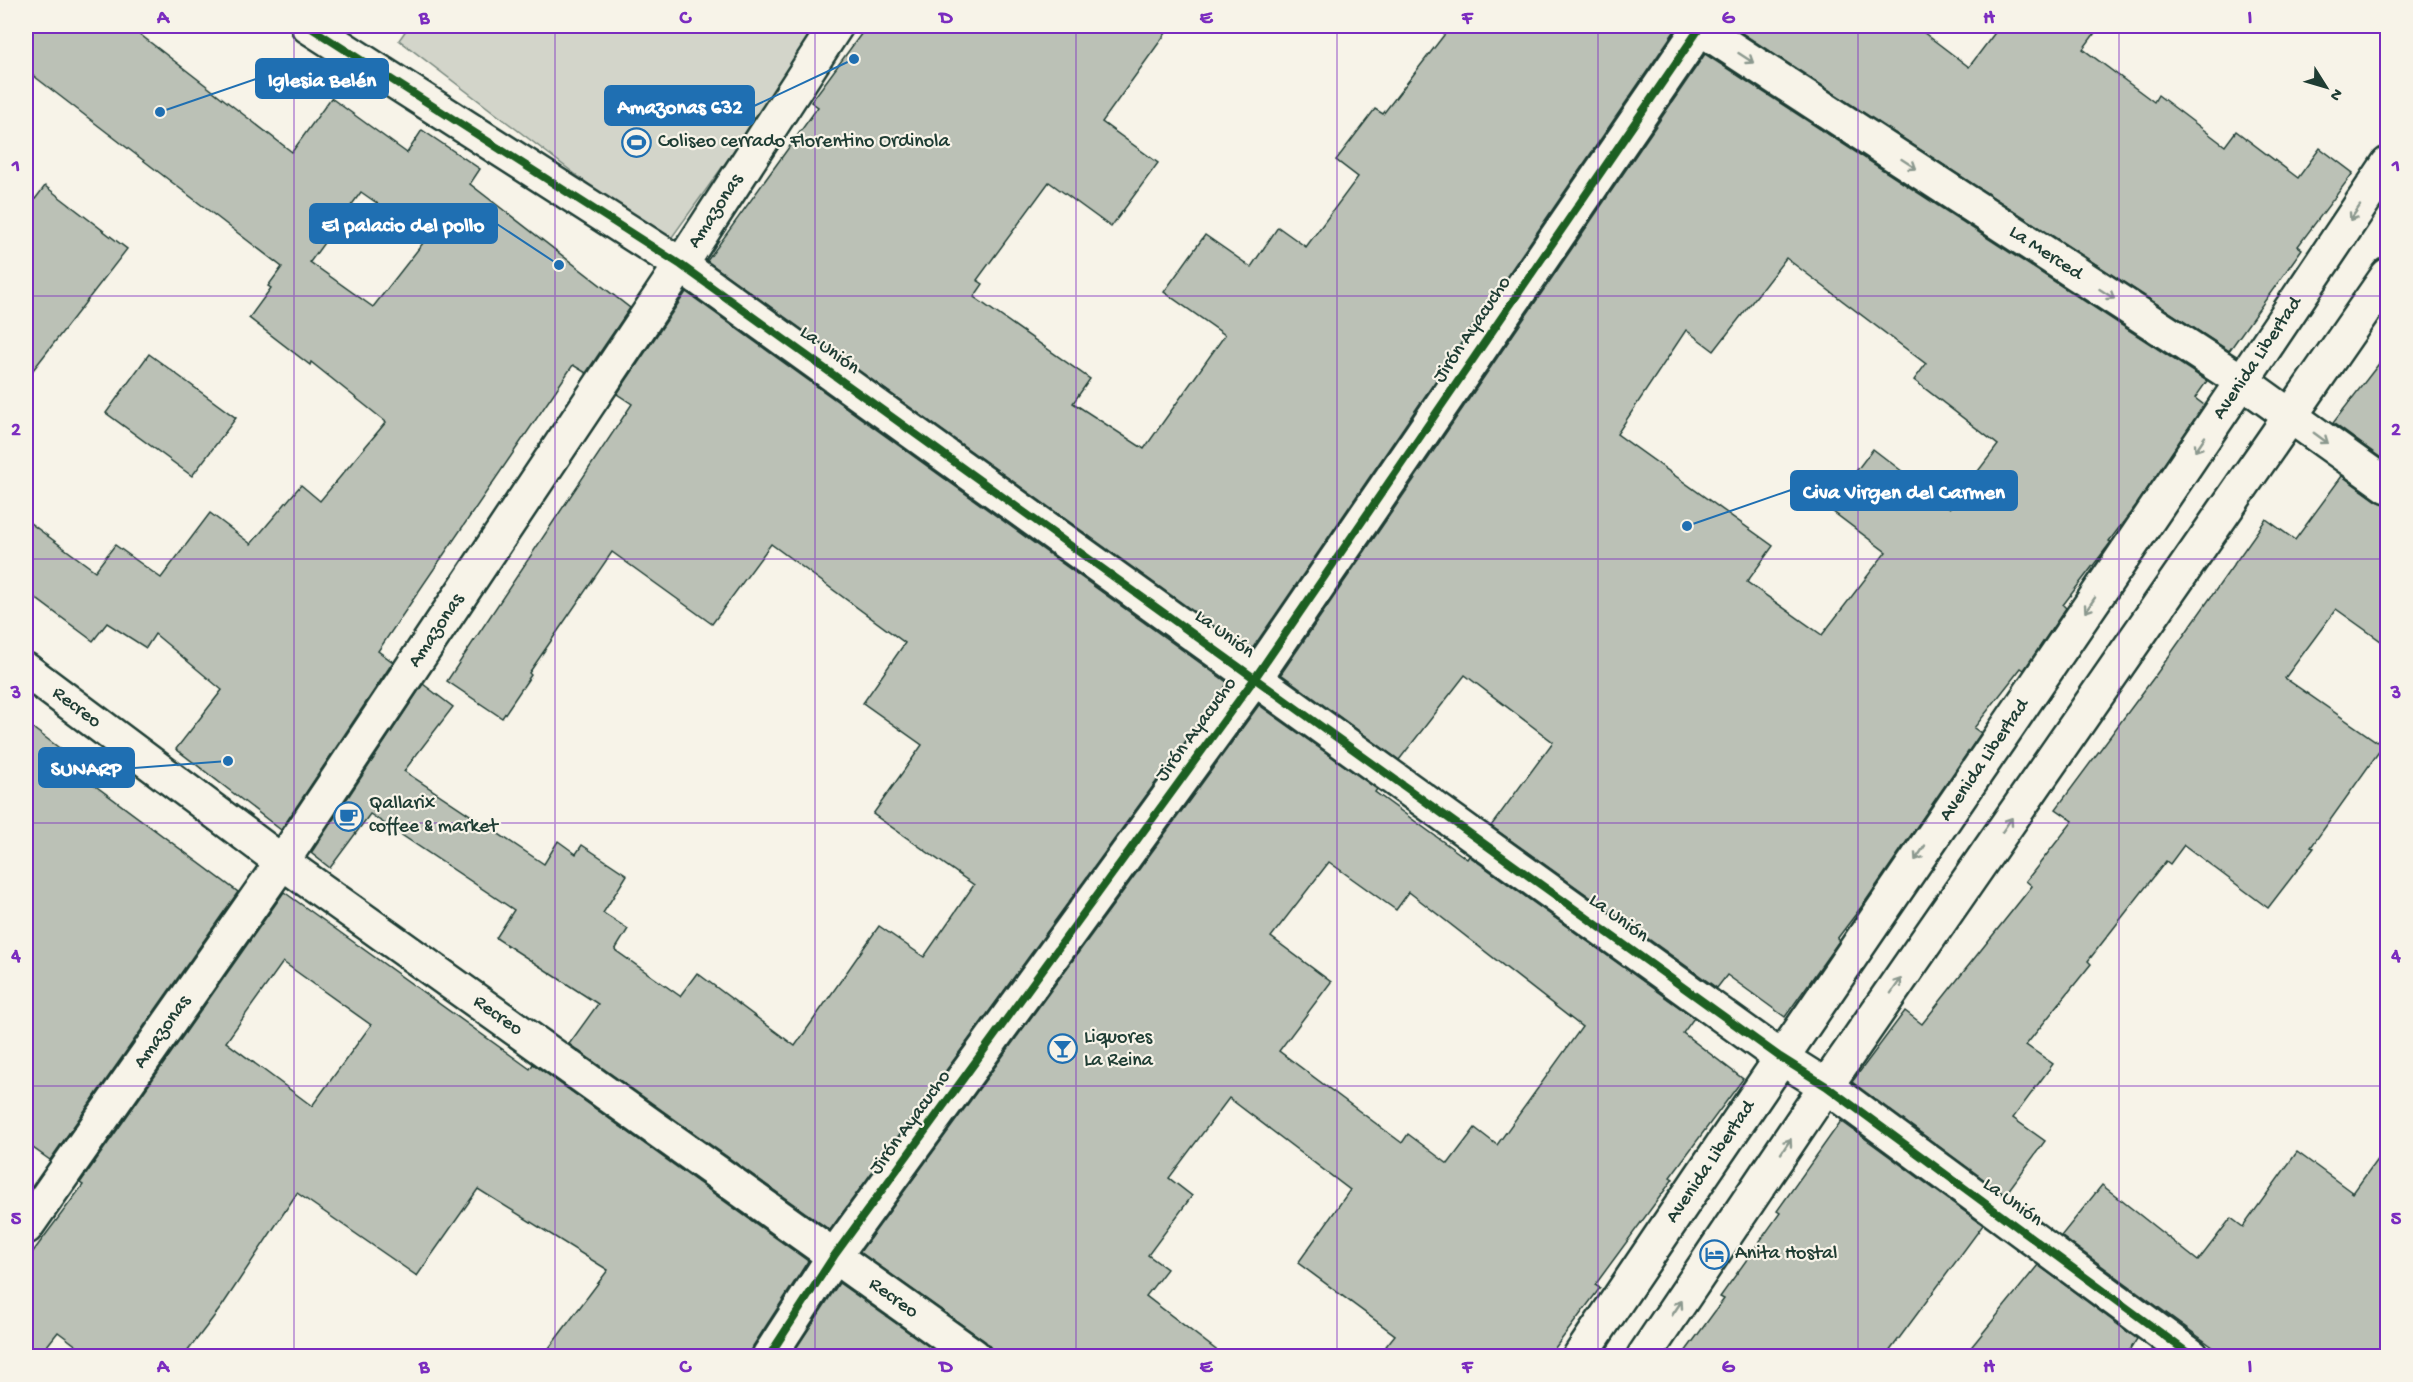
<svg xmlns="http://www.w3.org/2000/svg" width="2413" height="1382" viewBox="0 0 2413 1382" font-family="'Gochi Hand',sans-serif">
  <rect width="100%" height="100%" fill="#f7f3e8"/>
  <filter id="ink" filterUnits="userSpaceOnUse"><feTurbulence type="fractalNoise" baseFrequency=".0167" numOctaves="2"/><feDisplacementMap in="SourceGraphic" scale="12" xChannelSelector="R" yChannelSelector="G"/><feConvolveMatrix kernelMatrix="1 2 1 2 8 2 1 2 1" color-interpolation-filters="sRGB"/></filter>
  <g filter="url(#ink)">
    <path fill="#d3d5ca" stroke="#79897f" stroke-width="1.5" d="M 409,26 L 824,26 L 667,244 L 399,40 Z"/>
    <g fill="#bbc1b6" stroke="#1f3d34" stroke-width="1.5" fill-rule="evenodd">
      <path d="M 26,26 L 129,26 L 292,152 L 331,98 L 407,153 L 422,130 L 480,169 L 470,184 L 630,308 L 586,373 L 573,365 L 378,651 L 393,662 L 281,830 L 176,749 L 222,690 L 155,634 L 146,648 L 107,623 L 93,641 L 26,591 L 26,520 L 95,571 L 115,545 L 161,578 L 210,513 L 251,544 L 301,485 L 320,501 L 386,422 L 311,362 L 310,365 L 249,318 L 271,288 L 268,286 L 282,267 L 26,70 ZM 361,192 L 427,238 L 373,307 L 310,262 Z"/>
      <path d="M 867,26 L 1171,26 L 1102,122 L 1158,163 L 1111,227 L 1049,182 L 977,280 L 983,284 L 974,297 L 1090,379 L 1073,403 L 1144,449 L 1225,335 L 1164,292 L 1205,235 L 1251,267 L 1278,227 L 1306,247 L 1358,177 L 1336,160 L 1375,109 L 1383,114 L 1451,26 L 1678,26 L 1250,652 L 707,261 L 818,107 L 811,102 Z"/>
      <path d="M 1731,26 L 1915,26 L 1969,67 L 2000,26 L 2100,26 L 2083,49 L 2154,102 L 2158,95 L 2225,146 L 2236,131 L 2298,178 L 2320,148 L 2353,173 L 2298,246 L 2302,249 L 2229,351 Z"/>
      <path d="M 1705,54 L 2207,381 L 2195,398 L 2204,405 L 2137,504 L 2109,541 L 2111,542 L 2063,605 L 2066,608 L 2024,670 L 2021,668 L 1974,728 L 1981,733 L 1865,902 L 1837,939 L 1839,941 L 1817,972 L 1785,1017 L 1727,975 L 1717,988 L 1491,826 L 1553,742 L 1465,675 L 1399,760 L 1281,674 ZM 1786,258 L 1926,364 L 1914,380 L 1998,445 L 1950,508 L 1873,449 L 1828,508 L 1886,552 L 1822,635 L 1747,582 L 1773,546 L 1617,434 L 1686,330 L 1714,351 Z"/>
      <path d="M 45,186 L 127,249 L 26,379 L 26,211 Z"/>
      <path d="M 686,292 L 1228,683 L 830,1230 L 569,1044 L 598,1004 L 496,938 L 514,910 L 370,814 L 330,868 L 311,853 L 423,684 L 453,707 L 404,771 L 544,864 L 558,841 L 576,854 L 582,845 L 627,875 L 603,913 L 628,929 L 615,950 L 680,996 L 697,973 L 795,1046 L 879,926 L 924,957 L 974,885 L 873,814 L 922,745 L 863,703 L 905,643 L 771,544 L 712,624 L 612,552 L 529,673 L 531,675 L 502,718 L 447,681 L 632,404 L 617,394 Z"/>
      <path d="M 2388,352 L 2388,463 L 2333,423 Z"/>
      <path d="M 149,354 L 236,418 L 192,476 L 106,413 Z"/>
      <path d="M 2342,476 L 2377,501 L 2388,505 L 2388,646 L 2336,609 L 2285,678 L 2383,746 L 2311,847 L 2314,848 L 2268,908 L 2184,845 L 2170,864 L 2166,861 L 2088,961 L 2091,964 L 2026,1045 L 2053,1064 L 2013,1118 L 2045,1141 L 2005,1195 L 1852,1082 L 1905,1011 L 1922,1024 L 2032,886 L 2026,881 L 2073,821 L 2056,809 L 2155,676 L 2266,519 L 2295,540 Z"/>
      <path d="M 1259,705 L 1377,789 L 1375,792 L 1467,859 L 1469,856 L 1694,1018 L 1683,1033 L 1743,1079 L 1670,1177 L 1673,1179 L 1595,1285 L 1600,1288 L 1549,1356 L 1378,1356 L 1395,1335 L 1298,1263 L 1350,1190 L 1229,1098 L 1169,1178 L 1192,1196 L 1148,1255 L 1167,1269 L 1146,1296 L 1224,1356 L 993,1356 L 991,1348 L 985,1341 L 860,1252 ZM 1329,862 L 1396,910 L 1409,892 L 1582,1027 L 1497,1145 L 1475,1128 L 1448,1164 L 1408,1134 L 1402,1143 L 1279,1051 L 1331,982 L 1271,937 Z"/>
      <path d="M 26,723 L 98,777 L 93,784 L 238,892 L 50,1160 L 26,1143 Z"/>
      <path d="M 284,892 L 530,1069 L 533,1064 L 808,1261 L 753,1346 L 751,1356 L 543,1356 L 608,1270 L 478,1189 L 417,1276 L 297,1193 L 222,1306 L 184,1356 L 90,1356 L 58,1332 L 39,1356 L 26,1356 L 26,1261 L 83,1185 L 80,1183 ZM 283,962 L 371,1025 L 312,1106 L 226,1042 Z"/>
      <path d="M 1841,1121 L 1983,1225 L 1886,1356 L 1682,1356 L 1724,1299 L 1720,1297 L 1780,1213 L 1777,1211 Z"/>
      <path d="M 2388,1144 L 2388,1356 L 2225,1356 L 2061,1236 L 2102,1185 L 2198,1261 L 2231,1218 L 2243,1227 L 2297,1152 L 2353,1193 Z"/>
      <path d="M 2038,1265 L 2137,1339 L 2126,1356 L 1964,1356 Z"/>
      <path d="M 839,1283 L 942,1356 L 791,1356 Z"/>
    </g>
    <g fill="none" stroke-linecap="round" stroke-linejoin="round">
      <defs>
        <g id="minor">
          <path d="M 308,26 L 681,265 L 1780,1057 L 1826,1086 L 2192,1356"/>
          <path id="s1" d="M 1697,26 L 2243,382 L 2388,486"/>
          <path id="s2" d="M 26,670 L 282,862 L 974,1356"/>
          <path id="s3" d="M 26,1227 L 282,862 L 681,265 L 836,26"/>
          <path d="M 769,1356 L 834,1256 L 1255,678 L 1701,26"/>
        </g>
        <g id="major">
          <path id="s4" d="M 1580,1356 C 1847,958 2122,564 2388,164"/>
          <path d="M 1644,1356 L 1826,1086 L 2388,275"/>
        </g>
      </defs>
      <use href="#minor" stroke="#1f3d34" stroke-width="38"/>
      <use href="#major" stroke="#1f3d34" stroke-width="38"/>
      <use href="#minor" stroke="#f7f3e8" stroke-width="33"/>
      <use href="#major" stroke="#f7f3e8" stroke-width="33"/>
      <defs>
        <g id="cycleway">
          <path d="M 308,26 L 681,265 L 1780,1057 L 1826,1086 L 2192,1356"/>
          <path d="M 769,1356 L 834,1256 L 1255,678 L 1701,26"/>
        </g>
      </defs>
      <use href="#cycleway" stroke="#f7f3e8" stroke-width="11"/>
      <use href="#cycleway" stroke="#1b5e20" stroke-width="8"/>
    </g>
    <defs><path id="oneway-shaft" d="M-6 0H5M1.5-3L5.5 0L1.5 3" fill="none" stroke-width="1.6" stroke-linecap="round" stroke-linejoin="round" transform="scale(1.5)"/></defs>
    <g stroke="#8b988e">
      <use href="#oneway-shaft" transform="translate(1746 58) rotate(33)"/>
      <use href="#oneway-shaft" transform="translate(1909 164) rotate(33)"/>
      <use href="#oneway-shaft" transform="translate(2355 213) rotate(124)"/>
      <use href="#oneway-shaft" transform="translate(2107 294) rotate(33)"/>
      <use href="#oneway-shaft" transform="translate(2321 438) rotate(36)"/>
      <use href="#oneway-shaft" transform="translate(2200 444) rotate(124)"/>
      <use href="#oneway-shaft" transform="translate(2090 605) rotate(124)"/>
      <use href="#oneway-shaft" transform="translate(2007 825) rotate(-55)"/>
      <use href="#oneway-shaft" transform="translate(1920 853) rotate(124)"/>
      <use href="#oneway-shaft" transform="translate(1896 986) rotate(-55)"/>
      <use href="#oneway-shaft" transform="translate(1786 1146) rotate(-56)"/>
      <use href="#oneway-shaft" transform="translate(1677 1308) rotate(-56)"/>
    </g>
  </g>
  <path fill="none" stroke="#7b2cbf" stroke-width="1.5" stroke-opacity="0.55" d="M 294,26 L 294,1356M 555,26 L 555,1356M 815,26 L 815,1356M 1076,26 L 1076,1356M 1337,26 L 1337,1356M 1598,26 L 1598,1356M 1858,26 L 1858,1356M 2119,26 L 2119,1356M 26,296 L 2388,296M 26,559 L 2388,559M 26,823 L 2388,823M 26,1086 L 2388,1086"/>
  <defs>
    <symbol id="stadium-ring" viewBox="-11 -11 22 22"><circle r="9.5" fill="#f7f3e8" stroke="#1f6fb2" stroke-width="1.5"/><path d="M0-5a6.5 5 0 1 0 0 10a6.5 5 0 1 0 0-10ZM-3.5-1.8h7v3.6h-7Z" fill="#1f6fb2"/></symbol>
    <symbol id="cafe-ring" viewBox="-11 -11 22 22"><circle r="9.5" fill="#f7f3e8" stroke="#1f6fb2" stroke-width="1.5"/><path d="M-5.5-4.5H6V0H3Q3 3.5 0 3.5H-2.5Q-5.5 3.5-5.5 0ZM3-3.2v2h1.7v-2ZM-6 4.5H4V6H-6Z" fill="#1f6fb2"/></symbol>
    <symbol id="bar-ring" viewBox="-11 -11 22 22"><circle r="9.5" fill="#f7f3e8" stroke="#1f6fb2" stroke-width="1.5"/><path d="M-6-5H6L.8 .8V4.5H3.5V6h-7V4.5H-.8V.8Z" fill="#1f6fb2"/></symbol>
    <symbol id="hotel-ring" viewBox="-11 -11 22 22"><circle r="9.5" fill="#f7f3e8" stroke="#1f6fb2" stroke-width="1.5"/><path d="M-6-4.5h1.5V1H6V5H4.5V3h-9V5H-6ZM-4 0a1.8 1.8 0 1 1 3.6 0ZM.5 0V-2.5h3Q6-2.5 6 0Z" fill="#1f6fb2"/></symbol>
  </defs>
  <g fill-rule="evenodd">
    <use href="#stadium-ring" x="620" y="126" width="33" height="33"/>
    <use href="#cafe-ring" x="332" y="800" width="33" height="33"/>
    <use href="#bar-ring" x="1046" y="1032" width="33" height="33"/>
    <use href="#hotel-ring" x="1698" y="1238" width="33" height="33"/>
  </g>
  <g text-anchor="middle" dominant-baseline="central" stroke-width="4.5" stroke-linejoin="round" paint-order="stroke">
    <g font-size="20" fill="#1f3d34" stroke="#f7f3e8" text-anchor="start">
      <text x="658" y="142">Coliseo cerrado Florentino Ordinola</text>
      <text x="369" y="804">Qallarix<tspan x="369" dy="23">coffee &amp; market</tspan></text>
      <text x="1084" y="1038">Liquores<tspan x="1084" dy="23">La Reina</tspan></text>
      <text x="1735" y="1254">Anita Hostal</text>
    </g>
    <g font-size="20" fill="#1f3d34" stroke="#f7f3e8">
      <text stroke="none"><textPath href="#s3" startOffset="1228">Amazonas</textPath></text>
      <text stroke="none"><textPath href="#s1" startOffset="416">La Merced</textPath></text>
      <text transform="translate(1473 330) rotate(-56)">Jirón Ayacucho</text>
      <text transform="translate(829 351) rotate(36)">La Unión</text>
      <text stroke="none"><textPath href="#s4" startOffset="1206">Avenida Libertad</textPath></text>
      <text stroke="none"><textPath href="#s3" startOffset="724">Amazonas</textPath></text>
      <text transform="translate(1224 635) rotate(36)">La Unión</text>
      <text stroke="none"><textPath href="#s2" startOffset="63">Recreo</textPath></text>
      <text transform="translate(1197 730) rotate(-54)">Jirón Ayacucho</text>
      <text stroke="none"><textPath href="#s4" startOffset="720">Avenida Libertad</textPath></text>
      <text transform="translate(1618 919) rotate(36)">La Unión</text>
      <text stroke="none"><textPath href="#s2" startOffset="585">Recreo</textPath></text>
      <text stroke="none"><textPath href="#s3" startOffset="238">Amazonas</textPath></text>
      <text transform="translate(911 1123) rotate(-54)">Jirón Ayacucho</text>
      <text stroke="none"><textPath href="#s4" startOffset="234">Avenida Libertad</textPath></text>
      <text transform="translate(2012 1203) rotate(36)">La Unión</text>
      <text stroke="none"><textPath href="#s2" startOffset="1071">Recreo</textPath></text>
    </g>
  </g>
  <path fill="none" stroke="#1f6fb2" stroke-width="2" d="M160 112L256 79M854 59L754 106M559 265L497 224M1687 526L1791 490M228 761L134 768"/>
  <g fill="#1f6fb2" stroke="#f7f3e8" stroke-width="2">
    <circle cx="160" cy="112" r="6"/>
    <circle cx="854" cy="59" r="6"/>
    <circle cx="559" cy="265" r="6"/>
    <circle cx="1687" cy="526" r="6"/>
    <circle cx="228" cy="761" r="6"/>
  </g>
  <g fill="#1f6fb2" stroke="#1f6fb2" stroke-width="2">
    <rect x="256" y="59" width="132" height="39" rx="6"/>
    <rect x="605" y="86" width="149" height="39" rx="6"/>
    <rect x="310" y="204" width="187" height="39" rx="6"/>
    <rect x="1791" y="471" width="226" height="39" rx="6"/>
    <rect x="39" y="748" width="95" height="39" rx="6"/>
  </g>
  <g font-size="21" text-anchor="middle" font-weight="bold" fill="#fff">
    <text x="322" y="86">Iglesia Belén</text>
    <text x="680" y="113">Amazonas 632</text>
    <text x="403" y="231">El palacio del pollo</text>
    <text x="1904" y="498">Civa Virgen del Carmen</text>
    <text x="86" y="775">SUNARP</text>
  </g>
  <rect width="2413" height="1382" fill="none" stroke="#f7f3e8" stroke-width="66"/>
  <g transform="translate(2326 87) rotate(127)" stroke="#f7f3e8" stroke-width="4.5" paint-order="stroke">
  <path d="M0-4.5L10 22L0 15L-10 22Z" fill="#1f3d34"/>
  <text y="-9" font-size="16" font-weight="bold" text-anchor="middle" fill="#1f3d34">N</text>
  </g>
  <rect x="33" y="33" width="2347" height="1316" fill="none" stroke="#7b2cbf" stroke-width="2"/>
  <g font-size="20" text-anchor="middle" font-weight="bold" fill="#7b2cbf">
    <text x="163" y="23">A</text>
    <text x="424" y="23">B</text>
    <text x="685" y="23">C</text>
    <text x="946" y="23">D</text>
    <text x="1206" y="23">E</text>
    <text x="1467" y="23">F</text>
    <text x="1728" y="23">G</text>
    <text x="1989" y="23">H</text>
    <text x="2250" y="23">I</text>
    <text x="16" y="171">1</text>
    <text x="2396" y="171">1</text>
    <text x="16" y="435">2</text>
    <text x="2396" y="435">2</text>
    <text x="16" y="698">3</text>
    <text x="2396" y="698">3</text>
    <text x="16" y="961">4</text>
    <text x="2396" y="961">4</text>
    <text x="16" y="1224">5</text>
    <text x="2396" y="1224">5</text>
    <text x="163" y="1372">A</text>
    <text x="424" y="1372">B</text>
    <text x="685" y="1372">C</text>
    <text x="946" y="1372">D</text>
    <text x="1206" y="1372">E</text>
    <text x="1467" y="1372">F</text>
    <text x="1728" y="1372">G</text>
    <text x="1989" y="1372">H</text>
    <text x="2250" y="1372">I</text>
  </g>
</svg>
